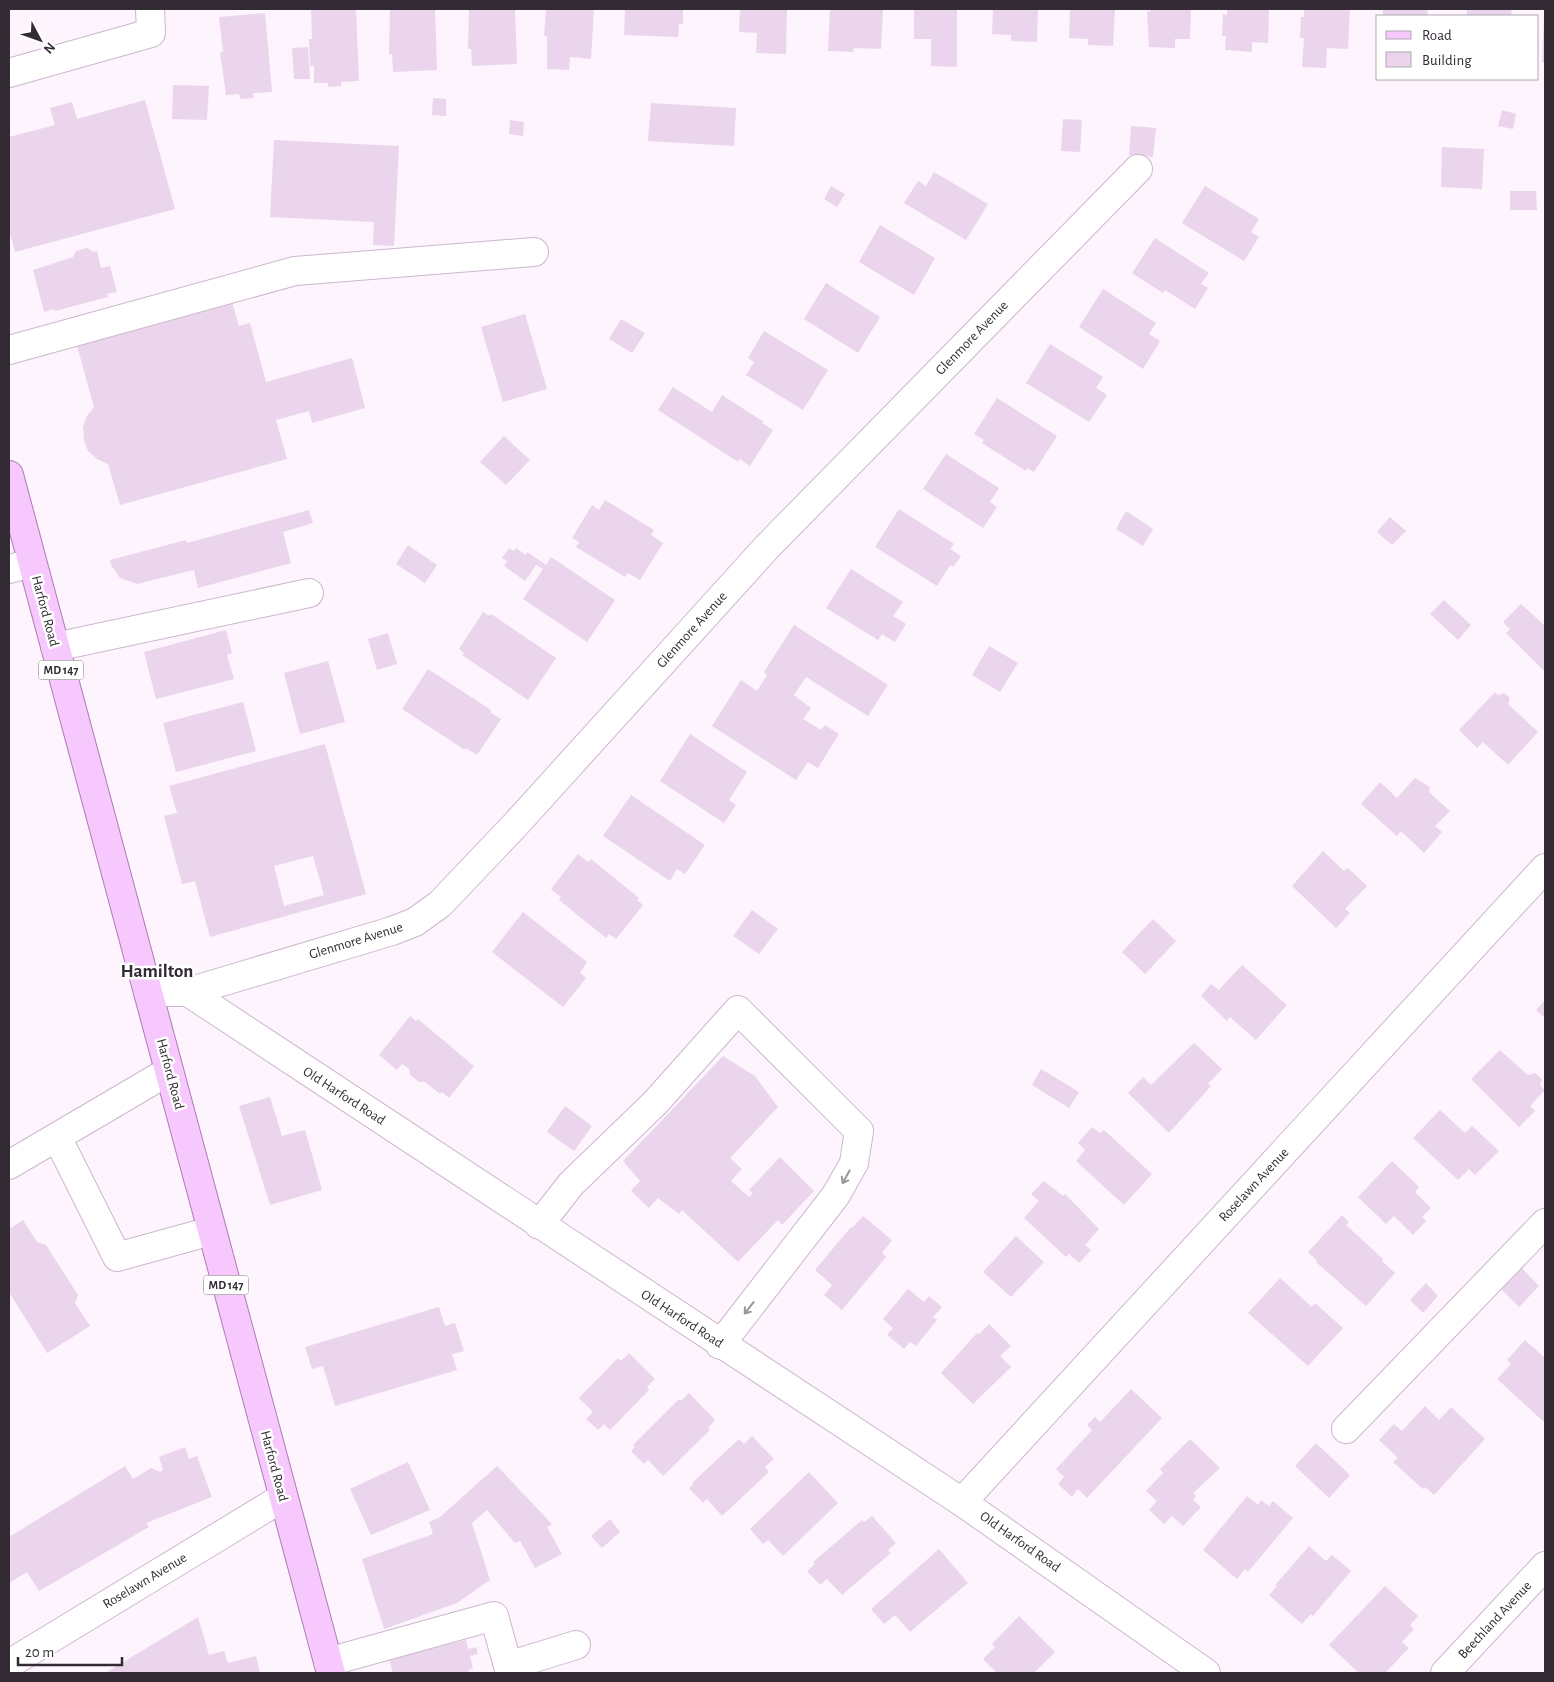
<svg xmlns="http://www.w3.org/2000/svg" width="1554" height="1682" viewBox="0 0 1554 1682" font-family="'Alegreya Sans',sans-serif">
  <rect width="100%" height="100%" fill="#fdf4fd"/>
  <g fill="#ead5ec" fill-rule="evenodd">
    <path d="M 311,9 L 356,9 L 359,81 L 341,82 L 341,86 L 328,87 L 328,83 L 314,83 L 314,66 L 310,66 L 309,39 L 312,39 Z"/>
    <path d="M 390,9 L 435,9 L 437,70 L 393,72 L 392,54 L 389,54 Z"/>
    <path d="M 469,9 L 515,9 L 517,64 L 472,66 L 471,49 L 468,49 Z"/>
    <path d="M 549,9 L 594,9 L 591,59 L 570,57 L 569,70 L 547,69 L 547,36 L 544,36 L 546,10 Z"/>
    <path d="M 625,9 L 683,9 L 683,24 L 679,24 L 678,37 L 624,35 Z"/>
    <path d="M 740,9 L 787,9 L 786,54 L 756,53 L 757,33 L 739,32 Z"/>
    <path d="M 830,9 L 883,9 L 881,49 L 854,48 L 853,52 L 828,51 Z"/>
    <path d="M 914,9 L 957,9 L 957,67 L 931,66 L 931,39 L 914,39 Z"/>
    <path d="M 993,9 L 1038,9 L 1037,42 L 1011,41 L 1011,35 L 992,34 Z"/>
    <path d="M 1070,9 L 1115,9 L 1113,46 L 1088,45 L 1088,39 L 1069,38 Z"/>
    <path d="M 1150,9 L 1191,9 L 1190,39 L 1175,39 L 1175,48 L 1149,47 L 1147,11 L 1150,12 Z"/>
    <path d="M 1227,9 L 1269,9 L 1268,43 L 1252,42 L 1252,52 L 1225,50 L 1226,36 L 1222,36 L 1223,14 L 1227,15 Z"/>
    <path d="M 1304,9 L 1350,9 L 1348,49 L 1327,48 L 1326,68 L 1302,67 L 1304,38 L 1300,38 L 1301,17 L 1304,17 Z"/>
    <path d="M 1383,9 L 1428,9 L 1427,16 L 1383,16 Z"/>
    <path d="M 1467,9 L 1512,9 L 1511,16 L 1467,16 Z"/>
    <path d="M 265,13 L 272,92 L 253,93 L 254,98 L 240,99 L 239,94 L 226,95 L 220,52 L 223,52 L 219,17 Z"/>
    <path d="M 1544,14 L 1545,14 L 1545,63 L 1542,63 Z"/>
    <path d="M 308,47 L 310,79 L 294,79 L 292,48 Z"/>
    <path d="M 173,85 L 209,86 L 207,120 L 172,119 Z"/>
    <path d="M 433,98 L 446,99 L 446,116 L 432,115 Z"/>
    <path d="M 145,100 L 175,209 L 15,252 L 9,229 L 9,137 L 55,125 L 50,108 L 72,102 L 77,119 Z"/>
    <path d="M 651,103 L 736,108 L 734,146 L 648,141 Z"/>
    <path d="M 1502,110 L 1516,114 L 1513,129 L 1498,126 Z"/>
    <path d="M 1063,119 L 1082,120 L 1080,152 L 1061,151 Z"/>
    <path d="M 510,120 L 524,122 L 523,136 L 509,134 Z"/>
    <path d="M 1131,126 L 1156,128 L 1153,157 L 1129,155 Z"/>
    <path d="M 274,140 L 399,146 L 394,246 L 373,245 L 374,222 L 270,217 Z"/>
    <path d="M 1442,147 L 1484,149 L 1482,189 L 1441,187 Z"/>
    <path d="M 934,172 L 988,204 L 966,240 L 904,203 L 918,181 L 926,186 Z"/>
    <path d="M 831,186 L 845,194 L 837,207 L 824,199 Z"/>
    <path d="M 1205,186 L 1259,219 L 1251,232 L 1259,237 L 1244,261 L 1182,223 Z"/>
    <path d="M 1510,191 L 1536,191 L 1537,210 L 1510,210 Z"/>
    <path d="M 880,225 L 935,258 L 914,295 L 859,262 Z"/>
    <path d="M 1155,238 L 1209,273 L 1201,284 L 1208,288 L 1195,309 L 1165,290 L 1163,293 L 1132,273 Z"/>
    <path d="M 87,248 L 94,252 L 97,251 L 101,268 L 110,266 L 117,292 L 107,294 L 108,297 L 55,311 L 54,309 L 44,312 L 33,270 L 73,257 L 76,251 Z"/>
    <path d="M 826,283 L 880,317 L 858,353 L 804,319 Z"/>
    <path d="M 1103,289 L 1156,323 L 1149,334 L 1160,341 L 1143,369 L 1079,327 Z"/>
    <path d="M 232,302 L 239,326 L 250,323 L 266,382 L 352,358 L 365,408 L 312,423 L 309,411 L 276,420 L 287,459 L 120,505 L 108,464 L 97,459 L 88,451 L 84,440 L 83,427 L 87,416 L 94,407 L 76,342 Z"/>
    <path d="M 525,314 L 547,389 L 503,402 L 481,327 Z"/>
    <path d="M 621,319 L 645,333 L 632,353 L 609,339 Z"/>
    <path d="M 764,331 L 828,370 L 803,410 L 746,375 L 754,362 L 748,358 Z"/>
    <path d="M 1050,344 L 1103,377 L 1096,388 L 1107,395 L 1089,422 L 1026,383 Z"/>
    <path d="M 673,387 L 712,412 L 722,395 L 764,422 L 762,423 L 773,430 L 750,466 L 740,459 L 738,462 L 658,410 Z"/>
    <path d="M 997,398 L 1057,436 L 1034,472 L 1027,468 L 1026,471 L 982,443 L 984,440 L 974,434 Z"/>
    <path d="M 504,436 L 530,460 L 506,485 L 480,462 Z"/>
    <path d="M 946,454 L 999,488 L 990,502 L 997,507 L 983,528 L 923,489 Z"/>
    <path d="M 605,500 L 654,530 L 651,535 L 663,543 L 640,580 L 628,573 L 625,577 L 576,547 L 579,542 L 572,538 L 592,505 L 599,510 Z"/>
    <path d="M 899,509 L 954,544 L 950,549 L 961,556 L 953,567 L 950,565 L 937,586 L 875,547 Z"/>
    <path d="M 309,510 L 313,523 L 283,532 L 291,563 L 198,588 L 194,570 L 137,584 L 120,578 L 111,565 L 110,560 L 186,540 L 187,543 Z"/>
    <path d="M 1126,511 L 1153,529 L 1143,546 L 1116,529 Z"/>
    <path d="M 1390,517 L 1406,531 L 1392,545 L 1377,532 Z"/>
    <path d="M 408,545 L 437,565 L 425,583 L 396,564 Z"/>
    <path d="M 509,548 L 514,551 L 516,548 L 526,555 L 527,552 L 546,565 L 551,557 L 615,600 L 587,642 L 523,599 L 543,569 L 536,565 L 525,581 L 504,566 L 507,561 L 502,558 Z"/>
    <path d="M 851,569 L 903,602 L 893,616 L 906,624 L 895,642 L 882,634 L 878,640 L 826,608 Z"/>
    <path d="M 1444,600 L 1471,625 L 1458,640 L 1430,614 Z"/>
    <path d="M 1521,604 L 1545,626 L 1545,672 L 1506,633 L 1510,629 L 1503,622 Z"/>
    <path d="M 483,612 L 489,616 L 491,614 L 556,658 L 528,700 L 462,655 L 464,653 L 459,649 Z"/>
    <path d="M 794,625 L 888,685 L 868,716 L 806,677 L 794,695 L 811,708 L 803,719 L 821,730 L 825,725 L 839,734 L 818,768 L 808,762 L 796,780 L 712,726 L 741,680 L 757,691 L 767,675 L 764,672 Z"/>
    <path d="M 226,630 L 232,653 L 227,655 L 234,679 L 156,699 L 144,652 Z"/>
    <path d="M 388,633 L 397,664 L 377,670 L 368,639 Z"/>
    <path d="M 989,646 L 1018,663 L 1000,692 L 972,675 Z"/>
    <path d="M 328,661 L 345,722 L 300,734 L 284,673 Z"/>
    <path d="M 428,669 L 491,710 L 490,712 L 501,719 L 477,755 L 466,748 L 465,750 L 402,709 Z"/>
    <path d="M 1495,692 L 1498,695 L 1504,693 L 1510,698 L 1508,704 L 1538,732 L 1508,765 L 1483,742 L 1477,748 L 1459,730 Z"/>
    <path d="M 243,702 L 256,751 L 176,772 L 163,723 Z"/>
    <path d="M 690,734 L 747,772 L 729,800 L 736,805 L 724,823 L 660,781 Z"/>
    <path d="M 325,744 L 366,894 L 210,937 L 195,881 L 182,884 L 164,816 L 177,813 L 169,786 ZM 313,856 L 324,895 L 284,906 L 274,866 Z"/>
    <path d="M 1415,778 L 1430,787 L 1429,792 L 1450,811 L 1435,826 L 1442,832 L 1424,853 L 1401,831 L 1397,836 L 1361,804 L 1380,782 L 1397,798 Z"/>
    <path d="M 631,795 L 705,845 L 685,874 L 677,869 L 670,881 L 603,836 Z"/>
    <path d="M 1323,851 L 1344,871 L 1348,868 L 1367,886 L 1345,909 L 1350,913 L 1336,928 L 1292,886 Z"/>
    <path d="M 578,854 L 588,862 L 591,859 L 639,898 L 637,900 L 643,905 L 616,939 L 609,934 L 606,938 L 559,900 L 561,897 L 551,889 Z"/>
    <path d="M 752,910 L 778,929 L 759,954 L 733,936 Z"/>
    <path d="M 523,912 L 587,962 L 580,973 L 586,978 L 563,1007 L 492,952 Z"/>
    <path d="M 1153,919 L 1176,941 L 1145,974 L 1122,952 Z"/>
    <path d="M 1242,965 L 1287,1005 L 1256,1040 L 1230,1017 L 1227,1021 L 1201,996 L 1211,984 L 1219,990 Z"/>
    <path d="M 1545,1000 L 1545,1018 L 1536,1010 Z"/>
    <path d="M 410,1016 L 416,1021 L 418,1019 L 474,1066 L 449,1098 L 442,1092 L 440,1094 L 425,1082 L 419,1082 L 410,1075 L 409,1069 L 402,1064 L 397,1070 L 379,1055 Z"/>
    <path d="M 1194,1043 L 1222,1069 L 1208,1084 L 1211,1086 L 1169,1133 L 1128,1093 L 1143,1077 L 1151,1085 Z"/>
    <path d="M 1500,1050 L 1528,1075 L 1535,1073 L 1542,1079 L 1540,1085 L 1545,1090 L 1530,1106 L 1535,1111 L 1519,1127 L 1471,1079 Z"/>
    <path d="M 723,1056 L 755,1076 L 778,1107 L 730,1158 L 742,1169 L 731,1181 L 749,1197 L 753,1193 L 749,1190 L 780,1157 L 814,1191 L 782,1225 L 778,1220 L 738,1262 L 682,1210 L 679,1214 L 658,1198 L 649,1208 L 631,1191 L 640,1181 L 623,1161 Z"/>
    <path d="M 1041,1069 L 1079,1092 L 1069,1108 L 1032,1085 Z"/>
    <path d="M 270,1097 L 282,1136 L 305,1130 L 322,1190 L 270,1205 L 239,1106 Z"/>
    <path d="M 565,1106 L 592,1126 L 574,1151 L 547,1132 Z"/>
    <path d="M 1440,1110 L 1465,1133 L 1472,1126 L 1499,1151 L 1475,1175 L 1469,1169 L 1458,1180 L 1413,1138 Z"/>
    <path d="M 1092,1127 L 1100,1133 L 1104,1130 L 1152,1174 L 1124,1205 L 1076,1161 L 1085,1150 L 1078,1143 Z"/>
    <path d="M 1392,1161 L 1419,1187 L 1415,1192 L 1431,1208 L 1422,1217 L 1426,1221 L 1413,1235 L 1394,1216 L 1386,1224 L 1358,1197 Z"/>
    <path d="M 1044,1181 L 1063,1196 L 1065,1194 L 1099,1229 L 1085,1245 L 1091,1250 L 1079,1263 L 1069,1254 L 1066,1257 L 1024,1218 L 1039,1201 L 1031,1194 Z"/>
    <path d="M 1342,1215 L 1349,1222 L 1346,1225 L 1383,1259 L 1382,1261 L 1395,1273 L 1366,1306 L 1316,1262 L 1317,1261 L 1308,1252 Z"/>
    <path d="M 863,1216 L 892,1240 L 882,1253 L 886,1257 L 842,1310 L 824,1295 L 832,1285 L 815,1270 L 851,1227 L 852,1228 Z"/>
    <path d="M 23,1220 L 37,1242 L 46,1245 L 78,1295 L 75,1303 L 90,1326 L 47,1353 L 9,1292 L 9,1229 Z"/>
    <path d="M 1016,1236 L 1044,1262 L 1011,1297 L 983,1272 Z"/>
    <path d="M 1517,1263 L 1539,1286 L 1519,1307 L 1496,1284 Z"/>
    <path d="M 1280,1278 L 1312,1307 L 1315,1303 L 1343,1328 L 1308,1366 L 1248,1313 Z"/>
    <path d="M 1426,1283 L 1438,1296 L 1423,1313 L 1410,1300 Z"/>
    <path d="M 908,1289 L 924,1302 L 929,1296 L 942,1307 L 933,1317 L 937,1320 L 916,1346 L 910,1342 L 904,1349 L 887,1335 L 893,1328 L 883,1319 Z"/>
    <path d="M 439,1307 L 445,1326 L 455,1323 L 464,1351 L 452,1354 L 457,1370 L 335,1406 L 323,1366 L 312,1369 L 305,1347 Z"/>
    <path d="M 989,1324 L 1011,1346 L 1000,1356 L 1011,1367 L 973,1404 L 941,1373 L 977,1333 L 979,1334 Z"/>
    <path d="M 1525,1340 L 1545,1358 L 1545,1423 L 1497,1379 L 1511,1364 L 1507,1360 Z"/>
    <path d="M 629,1353 L 655,1379 L 647,1387 L 649,1390 L 610,1430 L 604,1424 L 598,1430 L 586,1419 L 593,1412 L 579,1398 L 618,1358 L 621,1361 Z"/>
    <path d="M 1131,1389 L 1162,1418 L 1087,1498 L 1078,1489 L 1072,1497 L 1058,1484 L 1064,1477 L 1056,1469 L 1092,1430 L 1087,1425 L 1095,1417 L 1100,1422 Z"/>
    <path d="M 689,1393 L 715,1420 L 708,1428 L 710,1430 L 663,1476 L 648,1460 L 644,1464 L 631,1451 L 635,1447 L 633,1445 L 679,1399 L 681,1401 Z"/>
    <path d="M 1425,1406 L 1439,1420 L 1451,1407 L 1485,1439 L 1434,1495 L 1425,1487 L 1423,1489 L 1393,1462 L 1398,1458 L 1379,1440 L 1394,1424 L 1402,1431 Z"/>
    <path d="M 752,1436 L 774,1459 L 765,1467 L 769,1472 L 722,1516 L 707,1499 L 703,1503 L 689,1488 L 693,1485 L 692,1483 L 739,1439 L 744,1444 Z"/>
    <path d="M 1190,1439 L 1220,1468 L 1193,1493 L 1196,1496 L 1193,1500 L 1201,1507 L 1183,1526 L 1172,1516 L 1164,1524 L 1149,1510 L 1157,1501 L 1146,1491 L 1163,1473 L 1160,1469 Z"/>
    <path d="M 1316,1443 L 1350,1475 L 1329,1498 L 1295,1466 Z"/>
    <path d="M 185,1447 L 189,1459 L 197,1456 L 212,1497 L 146,1523 L 149,1527 L 39,1591 L 27,1572 L 9,1583 L 9,1537 L 125,1466 L 133,1479 L 151,1468 L 160,1472 L 163,1470 L 159,1457 Z"/>
    <path d="M 408,1462 L 430,1510 L 371,1535 L 350,1489 Z"/>
    <path d="M 497,1466 L 552,1524 L 547,1527 L 562,1554 L 535,1568 L 520,1541 L 515,1543 L 487,1510 L 472,1523 L 490,1580 L 457,1603 L 384,1629 L 362,1559 L 433,1534 L 429,1522 L 440,1517 Z"/>
    <path d="M 809,1472 L 838,1503 L 783,1556 L 768,1540 L 763,1544 L 750,1529 Z"/>
    <path d="M 1247,1496 L 1258,1505 L 1261,1500 L 1269,1506 L 1273,1501 L 1293,1518 L 1248,1572 L 1245,1569 L 1237,1579 L 1203,1550 Z"/>
    <path d="M 872,1516 L 896,1543 L 888,1550 L 891,1553 L 842,1595 L 827,1579 L 820,1585 L 807,1571 L 815,1564 L 813,1562 L 862,1520 L 864,1522 Z"/>
    <path d="M 610,1519 L 620,1532 L 602,1548 L 591,1536 Z"/>
    <path d="M 1309,1546 L 1326,1561 L 1332,1555 L 1351,1571 L 1313,1616 L 1311,1614 L 1302,1624 L 1269,1595 L 1277,1586 L 1275,1585 Z"/>
    <path d="M 939,1549 L 968,1583 L 910,1632 L 895,1615 L 884,1624 L 871,1609 Z"/>
    <path d="M 1385,1586 L 1418,1616 L 1410,1625 L 1414,1629 L 1402,1642 L 1409,1648 L 1385,1673 L 1359,1673 L 1329,1645 Z"/>
    <path d="M 1019,1616 L 1055,1652 L 1034,1673 L 994,1673 L 995,1671 L 983,1659 L 995,1647 L 992,1644 Z"/>
    <path d="M 198,1617 L 209,1655 L 224,1651 L 228,1663 L 256,1656 L 260,1673 L 105,1673 Z"/>
    <path d="M 466,1640 L 468,1649 L 476,1647 L 478,1654 L 470,1656 L 473,1668 L 468,1670 L 469,1673 L 393,1673 L 389,1659 Z"/>
  </g>
  <g fill="none" stroke-linecap="round" stroke-linejoin="round">
    <defs>
      <g id="minor">
        <path d="M 9,73 L 151,33 L 150,9"/>
        <path d="M 9,350 L 295,271 L 534,252"/>
        <path d="M 9,569 L 32,563"/>
        <path d="M 55,647 L 309,593"/>
        <path d="M 148,992 L 188,992 L 962,1502 L 1206,1673"/>
        <path d="M 188,992 L 392,931 L 415,922 L 440,904 L 516,824 L 767,547 L 1138,169"/>
        <path d="M 57,1137 L 117,1257 L 211,1231"/>
        <path d="M 9,1165 L 169,1071"/>
        <path d="M 539,1225 L 571,1184 L 655,1103 L 738,1010 L 859,1131 L 854,1163 L 836,1195 L 720,1345"/>
        <path d="M 1346,1429 L 1545,1223"/>
        <path d="M 962,1502 L 1545,868"/>
        <path d="M 328,1662 L 494,1616 L 508,1666 L 576,1645"/>
        <path d="M 9,1664 L 282,1498"/>
        <path d="M 1445,1673 L 1545,1566"/>
      </g>
      <path id="major" d="M 9,475 L 331,1673"/>
    </defs>
    <use href="#minor" stroke="#ccb7ce" stroke-width="30"/>
    <use href="#major" stroke="#af7ab5" stroke-width="30"/>
    <use href="#minor" stroke="#fff" stroke-width="28"/>
    <use href="#major" stroke="#f7c8fd" stroke-width="28"/>
  </g>
  <defs><path id="oneway-shaft" d="M-6 0H5M1.5-3L5.5 0L1.5 3" fill="none" stroke-width="1.6" stroke-linecap="round" stroke-linejoin="round" transform="scale(1.25)"/></defs>
  <g stroke="#99959a">
    <use href="#oneway-shaft" transform="translate(846 1177) rotate(119)"/>
    <use href="#oneway-shaft" transform="translate(749 1308) rotate(128)"/>
  </g>
  <g text-anchor="middle" dominant-baseline="central" stroke-width="5" stroke-linejoin="round" paint-order="stroke">
    <g fill="#fff" stroke="#706b71" stroke-width="1">
      <rect x="38.5" y="660.5" width="45" height="19" rx="4"/>
      <rect x="203.5" y="1275.5" width="45" height="19" rx="4"/>
    </g>
    <g font-size="12" font-weight="bold" fill="#332b34">
      <text x="61" y="670">MD 147</text>
      <text x="226" y="1285">MD 147</text>
    </g>
    <g font-size="14" fill="#332b34" stroke="#fff">
      <text transform="translate(972 338) rotate(-46)">Glenmore Avenue</text>
      <text transform="translate(45 611) rotate(75)">Harford Road</text>
      <text transform="translate(692 630) rotate(-48)">Glenmore Avenue</text>
      <text transform="translate(356 941) rotate(-17)">Glenmore Avenue</text>
      <text transform="translate(170 1074) rotate(75)">Harford Road</text>
      <text transform="translate(344 1096) rotate(33)">Old Harford Road</text>
      <text transform="translate(1254 1185) rotate(-47)">Roselawn Avenue</text>
      <text transform="translate(682 1319) rotate(33)">Old Harford Road</text>
      <text transform="translate(274 1466) rotate(75)">Harford Road</text>
      <text transform="translate(1020 1542) rotate(35)">Old Harford Road</text>
      <text transform="translate(145 1581) rotate(-31)">Roselawn Avenue</text>
      <text transform="translate(1495 1620) rotate(-47)">Beechland Avenue</text>
    </g>
    <g font-size="19" font-weight="bold" fill="#332b34" stroke="#fff">
      <text x="157" y="971">Hamilton</text>
    </g>
  </g>
  <rect width="1554" height="1682" fill="none" stroke="#332b34" stroke-width="20"/>
  <rect x="1376" y="15" width="162" height="65" fill="#ffffff" stroke="#adaaae"/>
  <rect x="1386" y="31" width="25" height="8" fill="#f7c8fd" stroke="#adaaae"/>
  <text x="1422" y="40" font-size="15" fill="#332b34">Road</text>
  <rect x="1386" y="52" width="25" height="15" fill="#ead5ec" stroke="#adaaae"/>
  <text x="1422" y="65" font-size="15" fill="#332b34">Building</text>
  <g transform="translate(40 40) rotate(131)" stroke="#ffffff" stroke-width="4" paint-order="stroke">
  <path d="M0-4L9 19L0 12L-9 19Z" fill="#332b34"/>
  <text y="-8" font-size="14" font-weight="bold" text-anchor="middle" fill="#332b34">N</text>
  </g>
  <path d="M18 1657v8h104v-8" fill="none" stroke="#332b34" stroke-width="2.5"/>
  <text x="25" y="1657" font-size="15" fill="#332b34" stroke="#ffffff" stroke-width="4" paint-order="stroke">20 m</text>
</svg>
